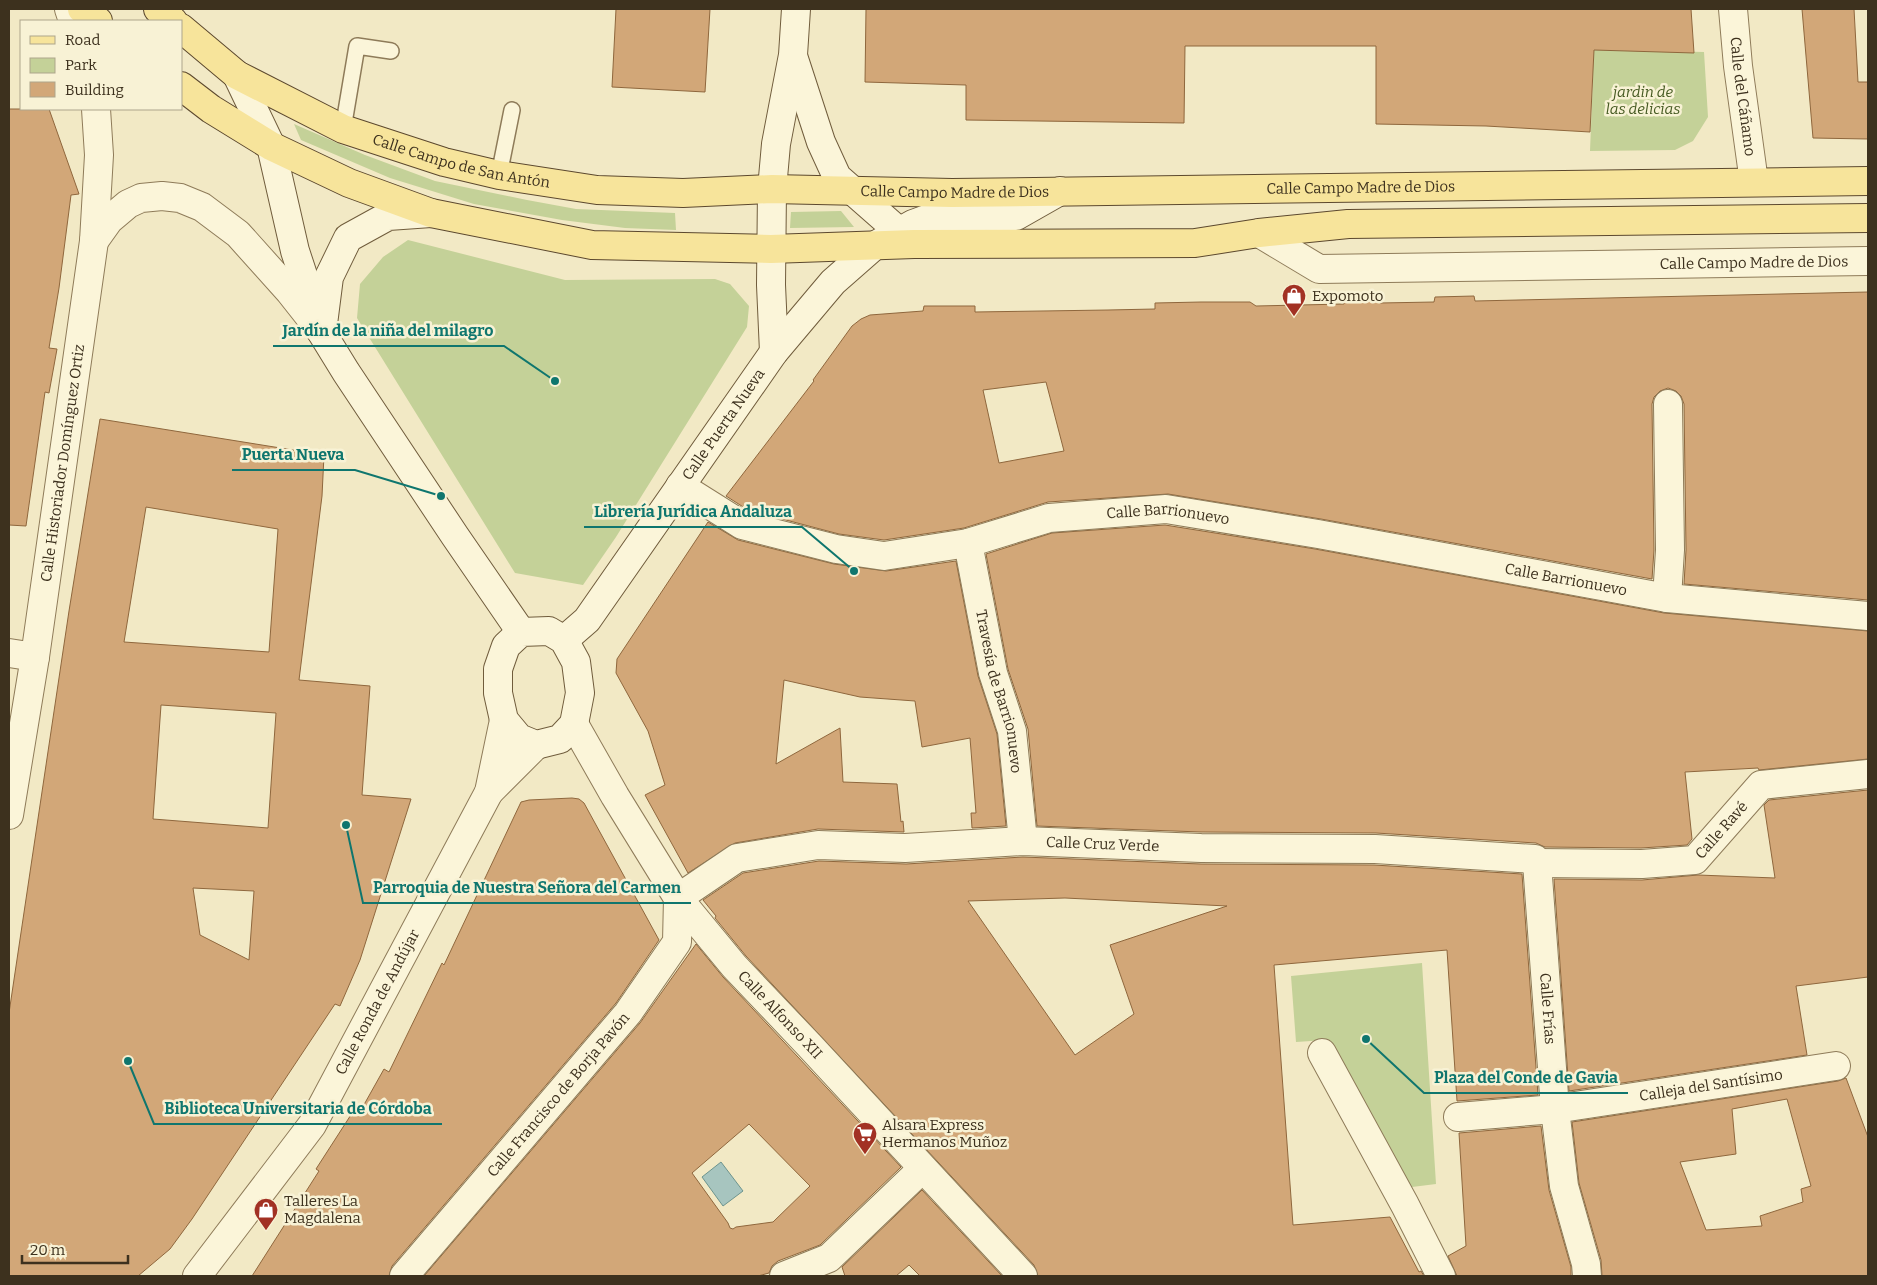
<svg xmlns="http://www.w3.org/2000/svg" width="1877" height="1285" viewBox="0 0 1877 1285" font-family="Bitter,serif">
  <rect width="100%" height="100%" fill="#f2e9c5"/>
  <g fill="#c4d198">
    <path d="M 1577,49 L 1704,52 L 1708,117 L 1693,141 L 1675,150 L 1590,151 L 1593,76 Z"/>
    <path d="M 294,124 L 365,155 L 435,181 L 527,200 L 576,209 L 675,213 L 676,230 L 625,228 L 562,220 L 474,204 L 390,178 L 301,140 Z"/>
    <path d="M 841,211 L 854,227 L 790,228 L 791,212 Z"/>
    <path d="M 408,240 L 565,280 L 715,279 L 730,284 L 749,306 L 747,327 L 616,537 L 583,585 L 515,573 L 357,318 L 360,284 L 383,257 Z"/>
    <path d="M 1422,963 L 1436,1184 L 1404,1188 L 1326,1040 L 1296,1042 L 1291,976 Z"/>
  </g>
  <path fill="#a7c5bf" stroke="#6d948e" d="M 721,1162 L 743,1191 L 723,1206 L 702,1177 Z"/>
  <g fill="#d2a778" stroke="#8f673d" fill-rule="evenodd">
    <path d="M 616,9 L 710,9 L 705,92 L 612,87 Z"/>
    <path d="M 866,9 L 1691,9 L 1694,53 L 1594,50 L 1590,132 L 1486,126 L 1376,124 L 1376,46 L 1185,46 L 1184,123 L 966,120 L 966,85 L 865,82 Z"/>
    <path d="M 1802,9 L 1854,9 L 1858,82 L 1868,82 L 1868,139 L 1813,138 Z"/>
    <path d="M 9,109 L 49,109 L 79,194 L 71,195 L 59,288 L 49,348 L 57,349 L 49,393 L 45,392 L 26,526 L 9,525 Z"/>
    <path d="M 1868,292 L 1868,600 L 1684,584 L 1686,550 L 1684,404 L 1681,396 L 1676,391 L 1668,388 L 1660,391 L 1654,397 L 1652,404 L 1654,550 L 1652,579 L 1321,519 L 1168,494 L 1048,502 L 964,528 L 884,540 L 839,534 L 748,510 L 726,496 L 814,381 L 813,380 L 852,326 L 861,319 L 870,315 L 923,311 L 924,306 L 975,306 L 975,312 L 1108,310 L 1155,309 L 1155,303 L 1201,302 L 1250,302 L 1256,306 L 1344,304 L 1344,300 L 1380,299 L 1380,303 L 1434,302 L 1435,297 L 1474,296 L 1475,301 ZM 1046,382 L 1064,451 L 999,463 L 983,390 Z"/>
    <path d="M 100,419 L 324,455 L 322,496 L 299,680 L 370,686 L 362,795 L 411,799 L 360,960 L 340,1006 L 335,1004 L 192,1219 L 170,1249 L 138,1276 L 9,1276 L 9,1013 L 69,611 ZM 146,507 L 278,529 L 269,652 L 124,642 ZM 161,705 L 276,713 L 268,828 L 153,819 ZM 193,888 L 254,891 L 249,960 L 200,935 Z"/>
    <path d="M 708,522 L 738,540 L 834,564 L 886,571 L 956,561 L 978,676 L 997,734 L 1006,826 L 972,828 L 971,813 L 976,813 L 970,738 L 922,747 L 915,701 L 860,697 L 784,680 L 776,764 L 840,728 L 843,782 L 897,784 L 901,822 L 903,821 L 904,832 L 818,829 L 735,843 L 688,873 L 645,795 L 665,785 L 648,731 L 616,673 L 617,659 Z"/>
    <path d="M 1165,525 L 1315,549 L 1664,613 L 1868,631 L 1868,759 L 1759,770 L 1758,768 L 1685,772 L 1692,839 L 1687,845 L 1641,848 L 1545,847 L 1536,843 L 1376,833 L 1201,832 L 1037,826 L 1028,729 L 1008,669 L 986,554 L 1052,533 Z"/>
    <path d="M 1868,790 L 1868,977 L 1796,986 L 1807,1055 L 1569,1091 L 1554,879 L 1642,880 L 1698,875 L 1775,878 L 1764,805 L 1769,800 Z"/>
    <path d="M 572,798 L 579,799 L 584,803 L 659,940 L 616,1003 L 392,1266 L 389,1276 L 252,1276 L 319,1171 L 316,1169 L 356,1107 L 361,1110 L 384,1069 L 389,1072 L 442,963 L 444,965 L 521,802 L 529,800 Z"/>
    <path d="M 1023,857 L 1201,864 L 1374,865 L 1522,874 L 1538,1095 L 1457,1101 L 1447,950 L 1274,965 L 1293,1225 L 1390,1217 L 1419,1272 L 1421,1271 L 1424,1276 L 1038,1276 L 1034,1265 L 746,956 L 715,918 L 716,916 L 703,900 L 743,873 L 819,861 L 906,864 ZM 1065,898 L 1227,906 L 1110,945 L 1134,1014 L 1075,1055 L 968,901 Z"/>
    <path d="M 696,944 L 723,977 L 901,1167 L 820,1245 L 778,1261 L 772,1266 L 769,1273 L 758,1276 L 424,1276 L 640,1023 ZM 749,1124 L 810,1186 L 773,1222 L 736,1227 L 733,1229 L 730,1228 L 728,1223 L 692,1173 Z"/>
    <path d="M 1846,1078 L 1868,1137 L 1868,1276 L 1602,1276 L 1601,1260 L 1579,1183 L 1572,1122 L 1838,1081 ZM 1787,1099 L 1811,1186 L 1801,1189 L 1803,1202 L 1760,1216 L 1762,1226 L 1706,1230 L 1680,1162 L 1736,1154 L 1732,1109 Z"/>
    <path d="M 1541,1126 L 1549,1190 L 1571,1267 L 1571,1276 L 1457,1276 L 1448,1256 L 1466,1246 L 1459,1133 Z"/>
    <path d="M 922,1190 L 1002,1276 L 920,1276 L 909,1265 L 896,1276 L 845,1276 L 842,1267 Z"/>
  </g>
  <g fill="none" stroke-linecap="round" stroke-linejoin="round">
    <defs>
      <g id="lane">
        <path d="M 343,129 L 357,46 L 391,51"/>
        <path d="M 499,175 L 512,110"/>
      </g>
      <g id="street">
        <path d="M 69,9 L 73,21"/>
        <path id="s1" d="M 1733,9 L 1738,66 L 1754,182"/>
        <path id="s2" d="M 1259,233 L 1319,269 L 1868,261"/>
        <path d="M 94,241 L 109,220 L 128,204 L 141,198 L 162,196 L 180,198 L 202,207 L 238,234 L 290,292 L 320,330"/>
        <path id="s3" d="M 680,486 L 742,525 L 836,549 L 884,556 L 968,543 L 1049,518 L 1166,509 L 1318,534 L 1667,598 L 1868,616"/>
        <path id="s4" d="M 968,543 L 993,673 L 1012,731 L 1023,841"/>
        <path d="M 1667,598 L 1670,550 L 1668,404"/>
        <path d="M 9,653 L 35,657"/>
        <path id="s5" d="M 574,724 L 615,796 L 678,898 L 734,966 L 809,1045 L 1023,1276"/>
        <path d="M 489,792 L 536,745"/>
        <path id="s6" d="M 9,815 L 35,657 L 94,241 L 99,155 L 96,109"/>
        <path id="s7" d="M 1537,863 L 1555,1109 L 1564,1186 L 1586,1264 L 1587,1276"/>
        <path id="s8" d="M 1537,863 L 1642,864 L 1695,860 L 1761,785 L 1868,774"/>
        <path d="M 1322,1053 L 1405,1205 L 1441,1276"/>
        <path id="s9" d="M 1458,1117 L 1555,1109 L 1836,1066"/>
        <path id="s10" d="M 197,1276 L 312,1125 L 489,792 L 504,720"/>
        <path id="s11" d="M 404,1276 L 628,1013 L 677,942 L 678,898 L 737,858 L 818,845 L 905,848 L 1023,841 L 1201,848 L 1375,849 L 1535,859 L 1537,863"/>
        <path d="M 784,1276 L 829,1258 L 922,1169"/>
      </g>
      <g id="secondary">
        <path d="M 794,59 L 821,142 L 837,177 L 911,242"/>
        <path d="M 237,75 L 271,146 L 295,251 L 322,333 L 346,372 L 455,536 L 521,632"/>
        <path d="M 323,324 L 329,277 L 348,238 L 388,216 L 431,213"/>
        <path d="M 774,352 L 771,285 L 772,189 L 776,144 L 793,55 L 796,9"/>
        <path d="M 549,631 L 564,640 L 576,662 L 580,693 L 574,724 L 560,739 L 536,745 L 519,738 L 504,720 L 498,693 L 498,669 L 506,646 L 521,632 Z"/>
        <path id="s12" d="M 564,640 L 587,620 L 774,352 L 833,282 L 874,246 L 913,224 L 935,216 L 1016,216 L 1060,191"/>
      </g>
      <g id="primary">
        <path d="M 82,9 L 98,21"/>
        <path d="M 158,9 L 173,21"/>
        <path id="s13" d="M 181,28 L 237,75 L 343,129 L 444,162 L 499,175 L 597,190 L 683,193 L 772,189 L 952,193 L 1868,181"/>
        <path d="M 181,86 L 211,109 L 271,146 L 349,183 L 431,213 L 592,245 L 771,249 L 914,244 L 1195,243 L 1259,233 L 1348,224 L 1868,218"/>
      </g>
    </defs>
    <use href="#lane" stroke="#8e7b59" stroke-width="18"/>
    <use href="#street" stroke="#8e7b59" stroke-width="30"/>
    <use href="#secondary" stroke="#705c3c" stroke-width="30"/>
    <use href="#primary" stroke="#5c482e" stroke-width="30"/>
    <use href="#lane" stroke="#fbf5d9" stroke-width="15"/>
    <use href="#street" stroke="#fbf5d9" stroke-width="28"/>
    <use href="#secondary" stroke="#fbf5d9" stroke-width="28"/>
    <use href="#primary" stroke="#f7e49b" stroke-width="28"/>
  </g>
  <defs>
    <symbol id="shop-pin" viewBox="-11 -11 22 30"><path d="M0 17L-7.5 6A9.5 9.5 0 1 1 7.5 6Z" fill="#a23124" stroke="#f8f2d5"/><path d="M-5-2.5h2.3a2.7 3.5 0 0 1 5.4 0H5L5.5 6h-11ZM-1.5-2.5h3a1.5 2.3 0 0 0-3 0Z" fill="#fff"/></symbol>
    <symbol id="supermarket-pin" viewBox="-11 -11 22 30"><path d="M0 17L-7.5 6A9.5 9.5 0 1 1 7.5 6Z" fill="#a23124" stroke="#f8f2d5"/><path d="M-6-5.5h2.5l.6 2H6L4.5 2H-2.5L-4.4-4H-6ZM-1.5 3.2a1.3 1.3 0 1 0 .1 0ZM3 3.2a1.3 1.3 0 1 0 .1 0Z" fill="#fff"/></symbol>
  </defs>
  <g fill-rule="evenodd">
    <use href="#shop-pin" x="1280" y="282" width="28" height="38"/>
    <use href="#supermarket-pin" x="851" y="1120" width="28" height="38"/>
    <use href="#shop-pin" x="252" y="1196" width="28" height="38"/>
  </g>
  <g text-anchor="middle" dominant-baseline="central" stroke-width="5" stroke-linejoin="round" paint-order="stroke">
    <g font-size="15" font-style="italic" fill="#475b23" stroke="#f8f2d5">
      <text x="1643" y="92">jardin de<tspan x="1643" dy="17">las delicias</tspan></text>
    </g>
    <g font-size="15" fill="#3d311e" stroke="#f8f2d5">
      <text stroke="none"><textPath href="#s1" startOffset="88">Calle del Cáñamo</textPath></text>
      <text stroke="none"><textPath href="#s13" startOffset="315">Calle Campo de San Antón</textPath></text>
      <text stroke="none"><textPath href="#s13" startOffset="1218">Calle Campo Madre de Dios</textPath></text>
      <text stroke="none"><textPath href="#s13" startOffset="812">Calle Campo Madre de Dios</textPath></text>
      <text stroke="none"><textPath href="#s2" startOffset="505">Calle Campo Madre de Dios</textPath></text>
      <text stroke="none"><textPath href="#s12" startOffset="269">Calle Puerta Nueva</textPath></text>
      <text stroke="none"><textPath href="#s6" startOffset="356">Calle Historiador Domínguez Ortiz</textPath></text>
      <text stroke="none"><textPath href="#s3" startOffset="508">Calle Barrionuevo</textPath></text>
      <text stroke="none"><textPath href="#s3" startOffset="912">Calle Barrionuevo</textPath></text>
      <text stroke="none"><textPath href="#s4" startOffset="152">Travesía de Barrionuevo</textPath></text>
      <text stroke="none"><textPath href="#s8" startOffset="198">Calle Ravé</textPath></text>
      <text stroke="none"><textPath href="#s11" startOffset="914">Calle Cruz Verde</textPath></text>
      <text stroke="none"><textPath href="#s10" startOffset="329">Calle Ronda de Andújar</textPath></text>
      <text stroke="none"><textPath href="#s7" startOffset="146">Calle Frías</textPath></text>
      <text stroke="none"><textPath href="#s5" startOffset="358">Calle Alfonso XII</textPath></text>
      <text stroke="none"><textPath href="#s9" startOffset="255">Calleja del Santísimo</textPath></text>
      <text stroke="none"><textPath href="#s11" startOffset="238">Calle Francisco de Borja Pavón</textPath></text>
    </g>
    <g font-size="15" fill="#3d311e" stroke="#f8f2d5" text-anchor="start">
      <text x="1312" y="296">Expomoto</text>
      <text x="882" y="1125">Alsara Express<tspan x="882" dy="17">Hermanos Muñoz</tspan></text>
      <text x="284" y="1201">Talleres La<tspan x="284" dy="17">Magdalena</tspan></text>
    </g>
  </g>
  <path fill="none" stroke="#0f766e" stroke-width="2" d="M555 381L504 346H273M441 496L355 470H232M854 571L802 527H584M346 825L363 903H691M1366 1039L1424 1093H1628M128 1061L154 1124H442"/>
  <g fill="#0f766e" stroke="#f8f2d5" stroke-width="2">
    <circle cx="555" cy="381" r="5"/>
    <circle cx="441" cy="496" r="5"/>
    <circle cx="854" cy="571" r="5"/>
    <circle cx="346" cy="825" r="5"/>
    <circle cx="1366" cy="1039" r="5"/>
    <circle cx="128" cy="1061" r="5"/>
  </g>
  <g font-size="16" text-anchor="middle" font-weight="bold" fill="#0f766e" stroke="#f8f2d5" stroke-width="5" stroke-linejoin="round" paint-order="stroke">
    <text x="388" y="336">Jardín de la niña del milagro</text>
    <text x="293" y="460">Puerta Nueva</text>
    <text x="693" y="517">Librería Jurídica Andaluza</text>
    <text x="527" y="893">Parroquia de Nuestra Señora del Carmen</text>
    <text x="1526" y="1083">Plaza del Conde de Gavia</text>
    <text x="298" y="1114">Biblioteca Universitaria de Córdoba</text>
  </g>
  <rect width="1877" height="1285" fill="none" stroke="#3d311e" stroke-width="20"/>
  <rect x="20" y="20" width="162" height="90" fill="#f8f2d5" stroke="#ada58c"/>
  <rect x="30" y="36" width="25" height="8" fill="#f7e49b" stroke="#ada58c"/>
  <text x="65" y="45" font-size="15" fill="#3d311e">Road</text>
  <rect x="30" y="58" width="25" height="15" fill="#c4d198" stroke="#ada58c"/>
  <text x="65" y="70" font-size="15" fill="#3d311e">Park</text>
  <rect x="30" y="82" width="25" height="15" fill="#d2a778" stroke="#ada58c"/>
  <text x="65" y="95" font-size="15" fill="#3d311e">Building</text>
  <path d="M22 1255v8h106v-8" fill="none" stroke="#3d311e" stroke-width="2.5"/>
  <text x="30" y="1255" font-size="15" fill="#3d311e" stroke="#f8f2d5" stroke-width="4" paint-order="stroke">20 m</text>
</svg>
